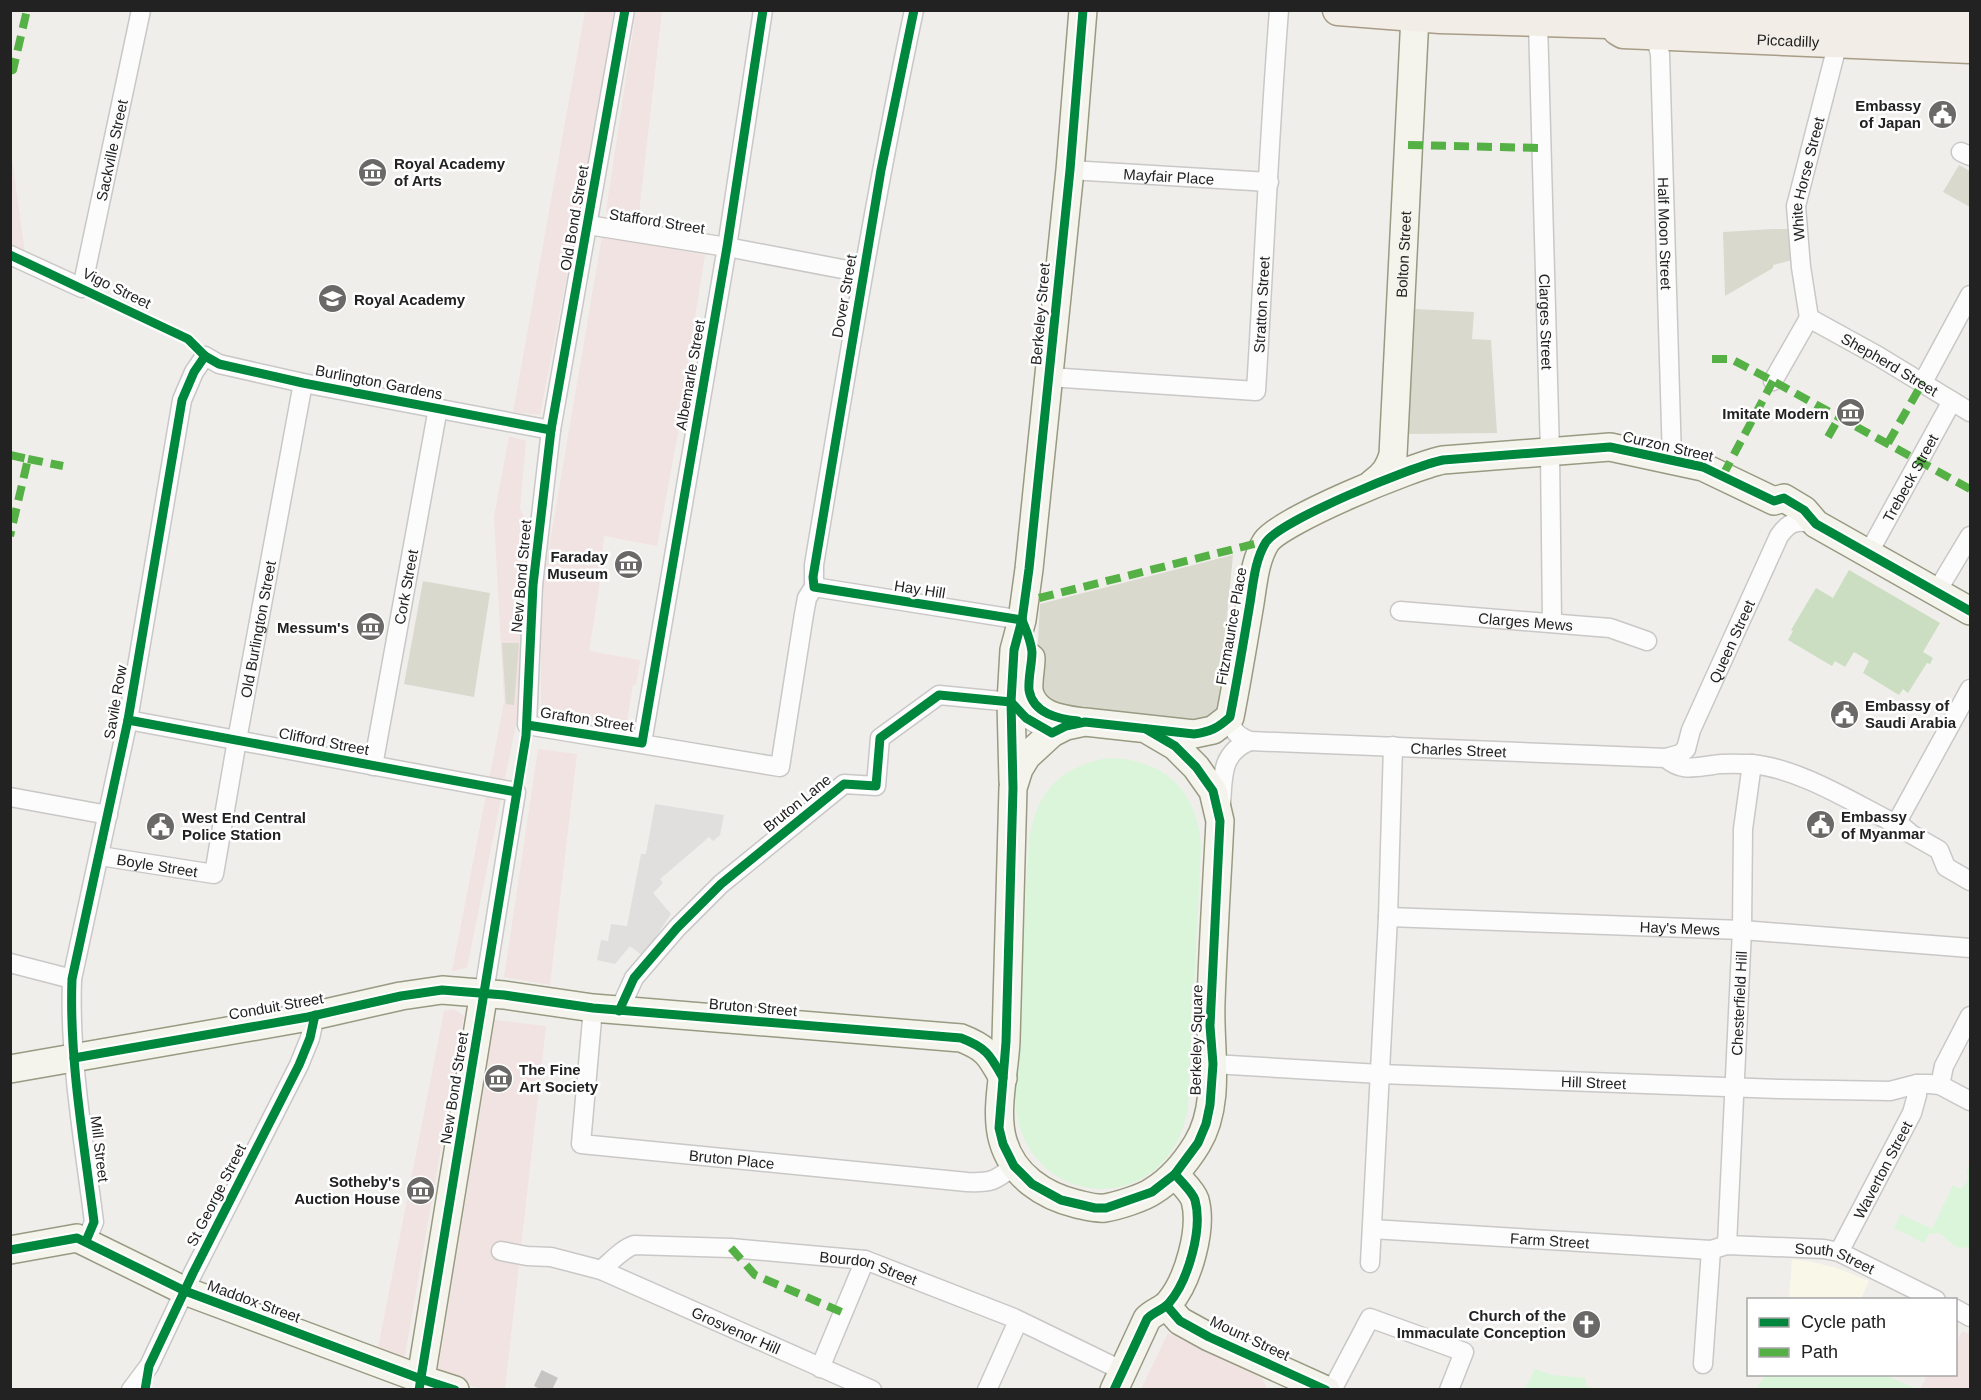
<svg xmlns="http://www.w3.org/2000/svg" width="1981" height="1400" viewBox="0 0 1981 1400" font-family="Helvetica,sans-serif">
  <rect width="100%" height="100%" fill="#f0eeeb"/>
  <g fill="#f1e3e1">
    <path d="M 585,11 L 614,11 L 579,213 L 540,415 L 513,412 Z"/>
    <path d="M 636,11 L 662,11 L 638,222 L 613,220 L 606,211 Z"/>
    <path d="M 11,152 L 25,253 L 11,246 Z"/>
    <path d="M 602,236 L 705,255 L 688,361 L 691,363 L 657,546 L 604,536 L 599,588 L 589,651 L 640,660 L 636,685 L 633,685 L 626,727 L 623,728 L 541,712 L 541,595 Z"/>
    <path d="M 509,436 L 526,441 L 520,508 L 528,526 L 519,709 L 467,968 L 452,971 L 504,702 L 494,517 Z"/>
    <path d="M 538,749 L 577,754 L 550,985 L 504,977 Z"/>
    <path d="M 454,1009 L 464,1016 L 405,1355 L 398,1360 L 377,1353 L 444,1011 Z"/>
    <path d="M 495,1020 L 546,1026 L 505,1389 L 483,1389 L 437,1377 Z"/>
    <path d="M 1962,1331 L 1970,1334 L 1970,1389 L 1920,1389 L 1927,1375 L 1956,1374 L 1956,1345 Z"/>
    <path d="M 1168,1333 L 1262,1378 L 1267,1389 L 1141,1389 Z"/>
  </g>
  <path fill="#f8f7e8" d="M 1792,1259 L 1808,1261 L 1837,1268 L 1869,1281 L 1861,1299 L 1789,1299 Z"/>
  <g fill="#d9d9cd">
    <path d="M 1959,165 L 1970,171 L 1970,207 L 1943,192 Z"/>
    <path d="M 1773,229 L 1792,229 L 1792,260 L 1773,265 L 1773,268 L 1725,296 L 1723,232 Z"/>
    <path d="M 1415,309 L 1474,312 L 1472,339 L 1491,340 L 1497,433 L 1407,434 Z"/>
    <path d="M 1233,555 L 1217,719 L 1212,724 L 1043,704 L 1035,696 L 1040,604 Z"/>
    <path d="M 423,581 L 490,593 L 474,697 L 404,684 Z"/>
    <path d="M 502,643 L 519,643 L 514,705 L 506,704 Z"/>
  </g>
  <path fill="#cbdec1" d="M 1849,570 L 1940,623 L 1923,652 L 1933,658 L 1930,664 L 1927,663 L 1908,693 L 1903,689 L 1899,695 L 1863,673 L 1869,661 L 1854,652 L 1845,667 L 1835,661 L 1832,666 L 1788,640 L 1793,631 L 1791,630 L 1816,588 L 1833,598 Z"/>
  <g fill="#daf5da">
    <path d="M 1107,758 C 1164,758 1199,791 1201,849 L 1188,1107 C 1170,1222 1020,1213 1015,1098 L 1029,839 C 1036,792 1060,767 1107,758 Z"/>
    <path d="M 1970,1163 L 1970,1249 L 1963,1247 L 1958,1248 C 1950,1244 1947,1238 1939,1233 L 1929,1234 L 1924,1243 L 1894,1228 L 1901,1214 L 1932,1229 L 1953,1185 L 1961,1189 L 1967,1182 L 1968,1174 L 1966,1172 Z"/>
    <path d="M 1535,1369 L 1552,1375 L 1586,1378 L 1586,1386 L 1598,1389 L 1525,1389 Z"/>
    <path d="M 1766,1374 L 1885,1375 L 1917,1389 L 1756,1389 Z"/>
  </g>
  <path fill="#e0dfde" d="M 655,804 L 724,815 L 720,835 L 713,841 L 709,837 L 660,879 L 663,883 L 653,893 L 671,914 L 643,956 L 630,946 L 615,964 L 597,960 L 601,940 L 608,941 L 611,924 L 627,926 L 641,854 L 646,854 Z"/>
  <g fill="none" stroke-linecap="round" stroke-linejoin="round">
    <path stroke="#c7c5c3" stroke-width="18" stroke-dasharray="18 9" stroke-linecap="butt" d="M 542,1390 L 553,1367"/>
    <defs>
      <g id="street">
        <path d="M 625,10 L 551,430 L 533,585 L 527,725 L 780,767 L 804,614 L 807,598 L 814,587"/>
        <path id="s1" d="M 1538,22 L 1550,452 L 1552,622"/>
        <path id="s2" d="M 1650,29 L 1655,35 L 1660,54 L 1672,460"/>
        <path d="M 1961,152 L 1970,156"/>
        <path id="s3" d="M 1070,170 L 1269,182"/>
        <path d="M 588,225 L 727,247 L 863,273"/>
        <path id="s4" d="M 10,255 L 82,288 L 141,10"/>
        <path id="s5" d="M 1809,318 L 1801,267 L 1796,206 L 1838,42"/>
        <path id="s6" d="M 1809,318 L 1878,356 L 1970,412"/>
        <path id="s7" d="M 1049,377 L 1256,391 C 1264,264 1269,137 1279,10"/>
        <path d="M 1773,381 L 1809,318"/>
        <path d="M 1923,382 L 1970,295"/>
        <path id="s8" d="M 1868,554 L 1952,401"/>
        <path d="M 814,587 L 814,565 C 845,380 875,194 914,10"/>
        <path d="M 814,587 L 1022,620"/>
        <path d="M 1937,591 L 1970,536"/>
        <path id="s9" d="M 1400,611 L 1610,628 L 1647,641"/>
        <path id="s10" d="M 1230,717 C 1232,731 1237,736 1250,741 L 1666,758 L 1680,754 L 1686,749"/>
        <path d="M 128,720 L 516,792 L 484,992"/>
        <path d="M 642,743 L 727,247 L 763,10"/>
        <path id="s11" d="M 1686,749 L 1691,730 L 1779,536 C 1790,520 1798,520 1816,524"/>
        <path d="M 1666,758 C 1681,772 1695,767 1713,765 C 1725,763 1739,764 1751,764 C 1797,768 1847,799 1888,820 L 1897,822 L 1911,834 L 1939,850 L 1946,867 L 1970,881"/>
        <path id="s12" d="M 373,766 L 438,408"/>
        <path d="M 10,797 L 108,815"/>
        <path d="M 1221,805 C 1223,778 1220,753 1250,741"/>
        <path d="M 1897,822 L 1970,689"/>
        <path id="s13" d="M 100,856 L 214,874 L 237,740 L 303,383"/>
        <path id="s14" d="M 1388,917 L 1742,930 L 1970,948"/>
        <path d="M 10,963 L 72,979"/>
        <path id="s15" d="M 593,1008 L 581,1144 L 967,1182 C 991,1183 995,1181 1014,1166"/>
        <path d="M 619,1011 L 634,978 L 677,928 L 721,884 L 844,784 L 876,786 L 880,738 L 939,695 L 1011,702 L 1026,718 L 1052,733"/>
        <path id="s16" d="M 1213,1064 L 1380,1074 L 1779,1089 L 1890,1091 L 1917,1084 L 1929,1084 L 1940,1085 L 1970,1101"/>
        <path d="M 1940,1085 L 1944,1066 L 1970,1016"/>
        <path id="s17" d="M 1372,1229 L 1711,1250 L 1727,1245 L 1824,1249 L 1839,1252 L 1936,1300"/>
        <path d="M 86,1241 L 94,1222 C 84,1142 69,1060 72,979 L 128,720 L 182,400 L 194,372 L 205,356 L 219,364 L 303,383 L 551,430"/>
        <path id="s18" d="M 1727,1245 L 1742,930 L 1743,829 L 1752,764"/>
        <path id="s19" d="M 501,1251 L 527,1256 L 551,1257 L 601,1270 L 872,1390"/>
        <path id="s20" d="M 1839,1252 L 1912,1113 L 1917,1095 L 1917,1084"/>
        <path d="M 1370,1263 L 1388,917 L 1393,746"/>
        <path id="s21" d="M 601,1270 C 611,1262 622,1249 634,1245 L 731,1248 L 865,1260 L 1014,1318 L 1123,1371"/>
        <path d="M 1956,1309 L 1970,1317"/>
        <path d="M 1703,1364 L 1711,1250"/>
        <path d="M 820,1368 L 865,1260"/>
        <path d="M 131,1390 L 149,1366 L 193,1273 L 299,1065 L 310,1038 L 315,1015"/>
        <path d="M 987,1390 L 1018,1321"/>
        <path d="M 1332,1390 L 1370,1318 L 1464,1352 L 1449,1390"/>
      </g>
      <g id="secondary">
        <path id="s22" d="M 1373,483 C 1384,475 1389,468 1393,455 L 1415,16"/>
        <path d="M 1031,658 C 1031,668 1028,681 1029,691 C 1034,716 1062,719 1083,722"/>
        <path d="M 1146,729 L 1175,746 L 1196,767 L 1213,791 L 1220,821 C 1217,881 1213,942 1211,1002 C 1209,1048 1222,1103 1197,1144 C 1186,1162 1171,1180 1153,1191 C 1143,1198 1117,1206 1105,1208 C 1095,1209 1086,1206 1077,1204 C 1044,1196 1013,1176 1003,1141 C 994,1111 1005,1071 1006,1040 C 1009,956 1011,872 1013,788 L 1019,769 L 1027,756 L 1052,733 L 1066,726 L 1085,722 L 1194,734 L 1213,730 L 1230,717 C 1237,681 1243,645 1249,609 C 1253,587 1254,561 1266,542 C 1281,520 1413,466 1443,460 L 1610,447 L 1703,467 L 1774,501 L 1784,498 L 1804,510 L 1816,524 L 1970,611"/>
        <path d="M 1013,781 L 1011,702 L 1014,650 L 1022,620 L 1029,569 L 1070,170 L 1083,10"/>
        <path d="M 10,1069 L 308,1017 L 401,996 L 442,990 L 504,995 L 593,1008 L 961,1038 C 987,1048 990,1055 1003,1078"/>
        <path d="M 10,1250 L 77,1238 L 185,1291 L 421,1379 L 455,1390"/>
        <path d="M 1167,1306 L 1180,1321 L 1209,1337 L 1326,1390"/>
        <path d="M 419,1390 L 484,992"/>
        <path d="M 1114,1390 L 1147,1319 C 1153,1312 1163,1310 1169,1303 C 1188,1281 1203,1229 1195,1200 C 1192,1191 1181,1182 1175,1174"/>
      </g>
      <g id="primary">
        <path d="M 1338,10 L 1440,18 L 1608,23 L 1623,15 L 1667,13 L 1837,15 L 1970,22"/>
        <path id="s23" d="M 1618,30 L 1623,33 L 1970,48"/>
      </g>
    </defs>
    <use href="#street" stroke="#c9c8c7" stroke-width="21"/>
    <use href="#secondary" stroke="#999a82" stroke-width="30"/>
    <use href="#primary" stroke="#a79c86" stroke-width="33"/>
    <use href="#street" stroke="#fdfcfc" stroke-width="18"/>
    <use href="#secondary" stroke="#f4f4ed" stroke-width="27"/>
    <use href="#primary" stroke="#f3ede7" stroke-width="30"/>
    <g stroke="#55b145" stroke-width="8" stroke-dasharray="15 8" stroke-linecap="butt">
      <path d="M 10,71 L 13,70 L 27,10"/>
      <path d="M 1408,145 L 1541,148"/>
      <path d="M 1712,359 L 1731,359 L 1773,381 L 1970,489"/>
      <path d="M 1828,437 L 1840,416"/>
      <path d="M 1888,443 L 1923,382"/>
      <path d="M 10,455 L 28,459 L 10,536"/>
      <path d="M 28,459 L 63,466"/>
      <path d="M 1723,475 L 1773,381"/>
      <path d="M 1039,598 L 1266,541"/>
      <path d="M 731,1248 L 755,1275 L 844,1313"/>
    </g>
    <defs>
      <g id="cycleway">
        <path d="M 914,10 L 881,170 L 813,577 L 814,587 L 1022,620"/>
        <path d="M 1083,10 L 1070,170 L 1029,569 L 1022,620 L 1014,650 L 1011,702 L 1013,788 L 1006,1042 L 999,1128 L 1003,1144 L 1014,1166 L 1032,1184 L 1061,1200 L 1095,1208 L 1106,1208 L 1152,1192 L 1175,1174 L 1198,1143 L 1206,1124 L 1210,1105 L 1213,1064 L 1210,1026 L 1220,821 L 1213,791 L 1196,767 L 1175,746 L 1146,729"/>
        <path d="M 10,255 L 188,339 L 205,356 L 219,364 L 303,383 L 551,430"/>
        <path d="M 1022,620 C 1026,630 1031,640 1032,652 C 1032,664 1028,678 1029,690 C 1033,714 1059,719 1078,721"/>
        <path d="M 128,720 L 516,792"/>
        <path d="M 527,725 L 642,743 L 727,247 L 763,10"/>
        <path d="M 619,1011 L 634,978 L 677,928 L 721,884 L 844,784 L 876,786 L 880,738 L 939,695 L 1011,702 L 1026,718 L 1052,733 L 1066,726 L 1085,722 L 1194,734 C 1210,732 1218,728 1230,717 C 1237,681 1243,645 1249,609 C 1253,587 1254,561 1266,542 C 1281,520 1413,466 1443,460 L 1610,447 L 1703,467 L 1774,501 L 1784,498 L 1804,510 L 1816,524 L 1970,611"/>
        <path d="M 74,1058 L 308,1017 L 401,996 L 442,990 L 504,995 L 593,1008 L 961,1038 C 987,1048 990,1055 1003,1078"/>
        <path d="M 86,1241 L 94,1222 C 84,1142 69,1060 72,979 L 128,720 L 182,400 L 194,372 L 205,356"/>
        <path d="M 10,1250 L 77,1238 L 185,1291 L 421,1379 L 455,1390"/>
        <path d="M 1167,1306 L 1180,1321 L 1209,1337 L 1326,1390"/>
        <path d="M 145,1390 L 149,1366 L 193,1273 L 299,1065 L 310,1038 L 315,1015"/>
        <path d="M 419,1390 L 526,736 L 533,585 L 551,430 L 625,10"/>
        <path d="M 1114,1390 L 1147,1319 C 1153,1312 1163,1310 1169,1303 C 1188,1281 1203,1229 1195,1200 C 1192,1191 1181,1182 1175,1174"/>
      </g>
    </defs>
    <use href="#cycleway" stroke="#fff" stroke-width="13"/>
    <use href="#cycleway" stroke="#00873e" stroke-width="9"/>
  </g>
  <defs>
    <symbol id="civic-disc" viewBox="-11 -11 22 22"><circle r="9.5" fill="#6a6968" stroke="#fff"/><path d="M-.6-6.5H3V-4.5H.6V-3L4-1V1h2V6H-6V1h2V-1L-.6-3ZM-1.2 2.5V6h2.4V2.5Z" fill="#fff"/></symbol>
    <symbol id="museum-disc" viewBox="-11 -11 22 22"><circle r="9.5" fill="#6a6968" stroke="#fff"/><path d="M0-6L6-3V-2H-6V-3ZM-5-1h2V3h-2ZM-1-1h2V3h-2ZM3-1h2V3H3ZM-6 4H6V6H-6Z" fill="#fff"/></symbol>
    <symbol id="university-disc" viewBox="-11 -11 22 22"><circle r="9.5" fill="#6a6968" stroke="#fff"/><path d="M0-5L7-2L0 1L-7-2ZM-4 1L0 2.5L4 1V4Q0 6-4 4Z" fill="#fff"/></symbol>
    <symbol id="church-disc" viewBox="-11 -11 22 22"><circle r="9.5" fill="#6a6968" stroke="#fff"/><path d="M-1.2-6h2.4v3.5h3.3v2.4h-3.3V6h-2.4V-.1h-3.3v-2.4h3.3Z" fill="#fff"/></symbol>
  </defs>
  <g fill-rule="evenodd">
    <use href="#civic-disc" x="1926" y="98" width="33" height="33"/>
    <use href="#museum-disc" x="356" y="156" width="33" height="33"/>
    <use href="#university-disc" x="316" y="282" width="33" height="33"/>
    <use href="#museum-disc" x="1834" y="396" width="33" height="33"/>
    <use href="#museum-disc" x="612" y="548" width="33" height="33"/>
    <use href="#museum-disc" x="354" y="610" width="33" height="33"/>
    <use href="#civic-disc" x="1828" y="698" width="33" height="33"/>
    <use href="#civic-disc" x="1804" y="808" width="33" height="33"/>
    <use href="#civic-disc" x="144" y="810" width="33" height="33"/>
    <use href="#museum-disc" x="482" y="1062" width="33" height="33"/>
    <use href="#museum-disc" x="404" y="1174" width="33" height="33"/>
    <use href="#church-disc" x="1570" y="1308" width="33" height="33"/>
  </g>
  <g text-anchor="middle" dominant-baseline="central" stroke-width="5" stroke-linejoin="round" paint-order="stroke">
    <g font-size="15" fill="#222" stroke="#fff">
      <text stroke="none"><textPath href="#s23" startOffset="171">Piccadilly</textPath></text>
      <text stroke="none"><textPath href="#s4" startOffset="220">Sackville Street</textPath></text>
      <text stroke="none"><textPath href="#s3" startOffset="99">Mayfair Place</textPath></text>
      <text stroke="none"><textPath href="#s5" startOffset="141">White Horse Street</textPath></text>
      <text transform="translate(574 218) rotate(-80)">Old Bond Street</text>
      <text transform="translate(657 221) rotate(9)">Stafford Street</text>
      <text stroke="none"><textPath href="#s2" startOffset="207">Half Moon Street</textPath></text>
      <text stroke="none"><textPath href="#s22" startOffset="236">Bolton Street</textPath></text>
      <text transform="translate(117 288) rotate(26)">Vigo Street</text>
      <text transform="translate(844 296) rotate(-80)">Dover Street</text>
      <text stroke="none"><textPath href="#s7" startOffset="294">Stratton Street</textPath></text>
      <text transform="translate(1040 314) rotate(-85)">Berkeley Street</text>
      <text stroke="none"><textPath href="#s1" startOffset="300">Clarges Street</textPath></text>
      <text stroke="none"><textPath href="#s6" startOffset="93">Shepherd Street</textPath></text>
      <text transform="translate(690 375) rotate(-80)">Albemarle Street</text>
      <text transform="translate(379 382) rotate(11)">Burlington Gardens</text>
      <text transform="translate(1668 446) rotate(13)">Curzon Street</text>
      <text stroke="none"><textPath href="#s8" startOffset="87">Trebeck Street</textPath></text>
      <text transform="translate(521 576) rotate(-85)">New Bond Street</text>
      <text stroke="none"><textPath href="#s12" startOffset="182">Cork Street</textPath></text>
      <text transform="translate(920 589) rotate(9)">Hay Hill</text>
      <text stroke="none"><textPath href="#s9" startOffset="126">Clarges Mews</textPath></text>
      <text transform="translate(1231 626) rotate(-80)">Fitzmaurice Place</text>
      <text stroke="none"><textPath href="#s13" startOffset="364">Old Burlington Street</textPath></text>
      <text stroke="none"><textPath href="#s11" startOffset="117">Queen Street</textPath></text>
      <text transform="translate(115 702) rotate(-80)">Savile Row</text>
      <text transform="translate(587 719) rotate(9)">Grafton Street</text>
      <text transform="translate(324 741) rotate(11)">Clifford Street</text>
      <text stroke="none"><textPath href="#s10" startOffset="242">Charles Street</textPath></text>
      <text transform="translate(797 803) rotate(-39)">Bruton Lane</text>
      <text stroke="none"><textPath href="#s13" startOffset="58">Boyle Street</textPath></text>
      <text stroke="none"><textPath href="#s14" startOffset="292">Hay's Mews</textPath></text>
      <text stroke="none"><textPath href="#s18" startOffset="242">Chesterfield Hill</textPath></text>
      <text transform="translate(276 1006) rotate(-10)">Conduit Street</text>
      <text transform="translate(753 1007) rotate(5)">Bruton Street</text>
      <text transform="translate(1196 1040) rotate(-89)">Berkeley Square</text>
      <text stroke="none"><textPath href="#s16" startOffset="381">Hill Street</textPath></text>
      <text transform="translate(454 1088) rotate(-81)">New Bond Street</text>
      <text transform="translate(100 1149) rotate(83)">Mill Street</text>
      <text stroke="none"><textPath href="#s15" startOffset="288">Bruton Place</textPath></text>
      <text stroke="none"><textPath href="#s20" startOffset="93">Waverton Street</textPath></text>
      <text transform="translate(216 1195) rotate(-63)">St George Street</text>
      <text stroke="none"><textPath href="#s17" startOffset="178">Farm Street</textPath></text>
      <text stroke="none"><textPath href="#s17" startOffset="466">South Street</textPath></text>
      <text stroke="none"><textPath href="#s21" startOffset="278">Bourdon Street</textPath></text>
      <text transform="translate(254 1301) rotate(20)">Maddox Street</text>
      <text stroke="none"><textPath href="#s19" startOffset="250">Grosvenor Hill</textPath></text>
      <text transform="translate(1250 1338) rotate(25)">Mount Street</text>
    </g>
    <g font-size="15" font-weight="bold" fill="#222" stroke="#fff" text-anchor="end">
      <text x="1921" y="105">Embassy<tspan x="1921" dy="17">of Japan</tspan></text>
      <text x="394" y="163" text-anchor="start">Royal Academy<tspan x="394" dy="17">of Arts</tspan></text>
      <text x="354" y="299" text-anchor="start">Royal Academy</text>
      <text x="1829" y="413">Imitate Modern</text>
      <text x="608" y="556">Faraday<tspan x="608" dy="17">Museum</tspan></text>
      <text x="349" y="627">Messum's</text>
      <text x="1865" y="705" text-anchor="start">Embassy of<tspan x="1865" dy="17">Saudi Arabia</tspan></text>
      <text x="1841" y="816" text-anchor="start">Embassy<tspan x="1841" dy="17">of Myanmar</tspan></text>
      <text x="182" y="817" text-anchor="start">West End Central<tspan x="182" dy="17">Police Station</tspan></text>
      <text x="519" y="1069" text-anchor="start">The Fine<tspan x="519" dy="17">Art Society</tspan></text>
      <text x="400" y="1181">Sotheby's<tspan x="400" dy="17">Auction House</tspan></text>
      <text x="1566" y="1315">Church of the<tspan x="1566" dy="17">Immaculate Conception</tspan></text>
    </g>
  </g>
  <rect width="1981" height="1400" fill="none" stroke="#222222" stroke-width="24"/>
  <rect x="1747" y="1298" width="210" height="78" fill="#ffffff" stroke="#a7a7a7" stroke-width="1.5"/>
  <rect x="1759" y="1318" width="30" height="9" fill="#00873e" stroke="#a7a7a7" stroke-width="1.5"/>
  <text x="1801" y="1328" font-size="18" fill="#222222">Cycle path</text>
  <rect x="1759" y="1348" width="30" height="9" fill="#55b145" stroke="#a7a7a7" stroke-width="1.5"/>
  <text x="1801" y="1358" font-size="18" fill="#222222">Path</text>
</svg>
